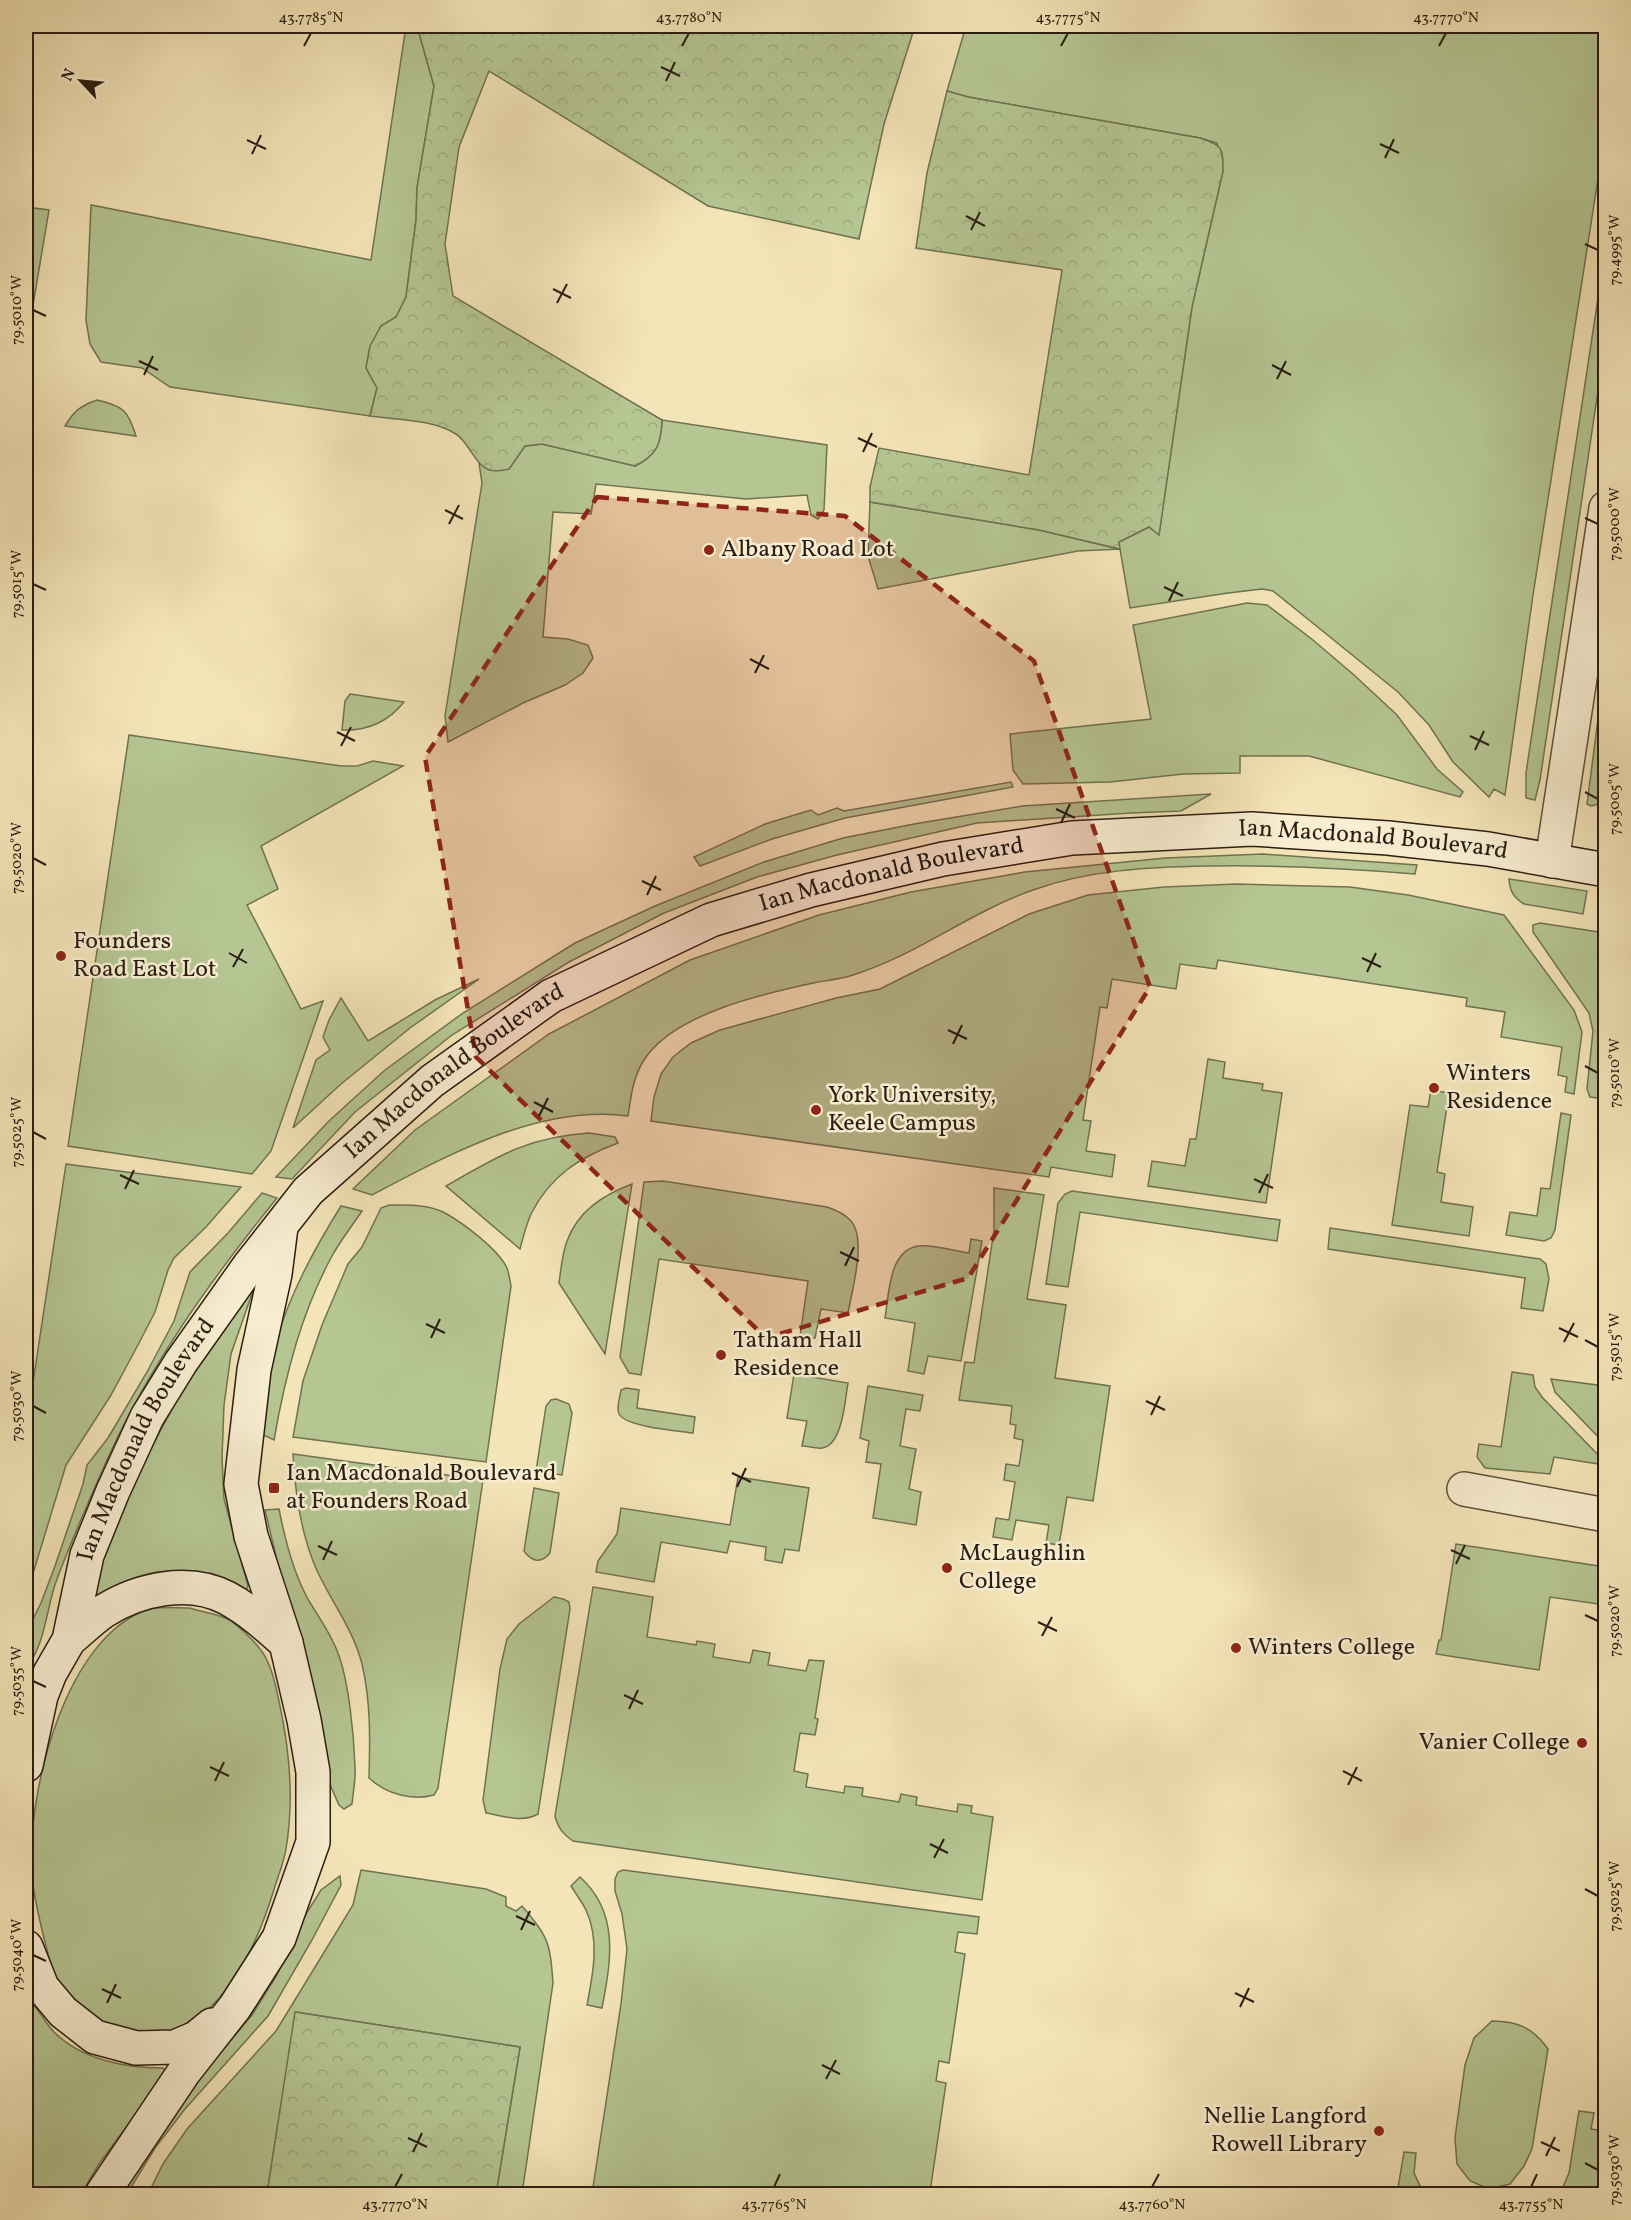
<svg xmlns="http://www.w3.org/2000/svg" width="1631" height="2220" viewBox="0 0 1631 2220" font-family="Vollkorn,serif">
  <defs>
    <pattern id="forest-crowns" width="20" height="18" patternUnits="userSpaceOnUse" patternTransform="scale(1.5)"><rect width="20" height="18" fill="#b5c693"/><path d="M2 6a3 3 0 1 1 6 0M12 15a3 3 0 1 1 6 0" fill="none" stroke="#9caa7e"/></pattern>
  </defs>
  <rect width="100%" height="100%" fill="#f4e5b8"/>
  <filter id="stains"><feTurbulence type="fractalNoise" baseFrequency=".00333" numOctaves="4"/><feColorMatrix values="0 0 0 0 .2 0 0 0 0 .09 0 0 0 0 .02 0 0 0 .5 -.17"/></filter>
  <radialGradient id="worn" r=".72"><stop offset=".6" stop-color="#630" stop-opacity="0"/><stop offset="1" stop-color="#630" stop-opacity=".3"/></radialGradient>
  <g fill="#b5c693" stroke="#707252" stroke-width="1.5">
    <path d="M 406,26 L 417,26 L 434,86 L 417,188 L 416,220 L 406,297 L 396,317 L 381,326 L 370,347 L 366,368 L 377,388 L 370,416 L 170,387 L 142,368 L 101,362 L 90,344 L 86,320 L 91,205 L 371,260 Z"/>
    <path d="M 966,26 L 1605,26 L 1605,134 L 1533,595 L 1505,795 L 1494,789 L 1489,797 L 1453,762 L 1429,725 L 1398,692 L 1273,591 L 1262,589 L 1228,593 L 1130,608 L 1120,549 L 1078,551 L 878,589 L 868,556 L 870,502 L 1039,530 L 1119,549 L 1119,542 L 1149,527 L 1159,534 L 1192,307 L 1223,171 L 1217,143 L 1200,138 L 968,97 L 947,91 Z"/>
    <path d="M 26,207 L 49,210 L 33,305 L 26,321 Z"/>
    <path d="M 1605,252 L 1605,344 L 1540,780 L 1535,800 L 1526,798 L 1526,773 Z"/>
    <path d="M 97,400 C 123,406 128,410 136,436 L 65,426 C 74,411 80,406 97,400 Z"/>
    <path d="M 662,420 L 827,445 L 824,510 L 818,519 L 811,515 L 807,495 L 746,499 L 596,484 L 591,514 L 553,512 L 543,637 L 568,639 L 588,645 L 593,658 L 583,673 L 565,685 L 523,703 L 448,742 L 445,716 L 482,483 L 479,463 L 490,470 L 509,469 L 525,446 L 542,444 L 635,466 C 657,455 661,444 662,420 Z"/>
    <path d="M 1247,603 L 1267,605 L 1313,640 L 1354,675 L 1397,715 L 1437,769 L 1463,792 L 1460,797 L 1309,756 L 1240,756 L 1240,773 L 1183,774 L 1110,782 L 1023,784 L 1013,770 L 1010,734 L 1151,719 L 1133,625 Z"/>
    <path d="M 1605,665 C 1606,698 1612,778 1599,804 L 1591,806 L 1587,804 Z"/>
    <path d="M 350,694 L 404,702 C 388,722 366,731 342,730 L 345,701 Z"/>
    <path d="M 129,735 L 341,766 L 357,766 L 373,761 L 403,766 L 261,846 L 278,889 L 247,905 L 301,1009 L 323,1001 L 271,1151 L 252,1174 L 68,1146 Z"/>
    <path d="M 1011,782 L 1013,787 L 845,818 L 772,839 L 700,866 L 694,857 L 765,824 L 811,810 L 818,815 L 837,808 L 844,811 Z"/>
    <path d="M 1211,794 L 1181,811 L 1131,813 L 977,823 L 837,855 L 757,877 L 664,913 L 569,962 L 452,1035 L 355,1112 L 292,1179 L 276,1177 L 329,1121 L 385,1070 L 463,1013 L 575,943 L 655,906 L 764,862 L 843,838 L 914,824 L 1022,806 Z"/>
    <path d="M 1263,854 L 1417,865 L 1415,874 C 1346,868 1277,865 1207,866 C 1149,867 1088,870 1033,890 C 970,912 917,955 853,975 C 842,979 829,980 818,982 C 766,993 674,1013 644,1060 C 633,1077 631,1096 628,1116 C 540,1104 448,1155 372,1195 L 353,1189 L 415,1130 L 549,1034 L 690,960 L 819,915 L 911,892 L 1025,872 L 1165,858 Z"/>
    <path d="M 1509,879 L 1587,891 L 1583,914 L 1524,904 C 1513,897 1510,891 1509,879 Z"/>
    <path d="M 1237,884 L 1350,887 L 1408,895 L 1504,915 L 1574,1010 L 1582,1032 L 1574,1094 L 1565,1092 L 1567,1077 L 1558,1075 L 1562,1047 L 1501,1037 L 1505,1012 L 1466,1006 L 1467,998 L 1218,960 L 1216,969 L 1180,964 L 1176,989 L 1112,979 L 1107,1008 L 1100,1007 L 1083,1120 L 1091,1121 L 1086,1151 L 1115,1155 L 1112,1177 L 1051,1167 L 1049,1177 L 651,1121 L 654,1097 L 661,1074 L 673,1057 L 691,1043 L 720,1030 L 836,998 L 880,989 L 1029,914 L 1088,895 L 1164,887 Z"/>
    <path d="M 1540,923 L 1605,933 L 1605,1099 L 1590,1097 L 1587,1089 L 1593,1031 L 1589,1013 L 1533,932 L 1533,925 Z"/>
    <path d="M 479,979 L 410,1028 L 341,1084 L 293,1128 L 316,1060 L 330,1050 L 323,1037 L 329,1020 L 341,998 L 368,1041 L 435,1000 Z"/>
    <path d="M 1208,1059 L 1225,1062 L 1223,1078 L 1263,1084 L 1262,1090 L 1282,1093 L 1266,1203 L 1148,1186 L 1152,1161 L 1185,1166 L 1190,1139 L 1196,1139 Z"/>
    <path d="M 1431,1090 L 1449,1093 L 1437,1172 L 1445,1174 L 1441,1202 L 1473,1207 L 1469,1236 L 1392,1225 L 1410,1105 L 1428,1107 Z"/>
    <path d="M 1561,1113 L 1571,1115 L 1555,1230 L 1551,1238 L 1544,1241 L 1506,1235 L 1510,1212 L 1537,1216 L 1541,1188 L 1550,1189 Z"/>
    <path d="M 589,1133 L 615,1137 L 618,1143 C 580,1157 550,1176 531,1214 C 526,1225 523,1238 520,1249 L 446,1186 C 498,1156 528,1137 589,1133 Z"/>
    <path d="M 66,1164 L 241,1187 L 206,1227 L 174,1258 L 168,1270 L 155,1312 L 139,1343 L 111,1395 L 66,1465 L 32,1577 L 26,1588 L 26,1429 Z"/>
    <path d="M 663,1181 L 827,1207 C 836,1210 845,1214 851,1221 C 867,1239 852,1290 848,1313 L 821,1309 L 815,1338 L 800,1336 L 808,1281 L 659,1259 L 641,1375 L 629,1373 L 620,1357 L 644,1182 Z"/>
    <path d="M 632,1184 L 605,1354 L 559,1283 C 561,1270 562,1254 567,1241 C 578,1211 603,1195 632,1184 Z"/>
    <path d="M 994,1188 L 1044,1195 L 1027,1299 L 1066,1305 L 1055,1378 L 1110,1386 L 1093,1501 L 1067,1497 L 1059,1545 L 1046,1543 L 1049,1525 L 1016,1520 L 1012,1540 L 993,1537 L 996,1518 L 1009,1520 L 1015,1482 L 1004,1480 L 1006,1464 L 1019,1466 L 1023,1440 L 1014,1438 L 1016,1425 L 1010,1424 L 1012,1406 L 959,1400 L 965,1362 L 974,1363 L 994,1230 Z"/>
    <path d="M 1072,1191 L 1280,1220 L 1277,1241 L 1080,1212 L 1068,1287 L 1046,1284 L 1058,1203 L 1065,1194 Z"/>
    <path d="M 262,1193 L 277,1198 C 209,1282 146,1370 103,1469 C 87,1505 71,1542 57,1579 C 46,1608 46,1644 26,1668 L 26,1633 L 41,1603 L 55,1566 L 83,1484 L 87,1465 L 108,1438 L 147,1372 L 174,1321 L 190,1272 L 228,1233 Z"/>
    <path d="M 389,1205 C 407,1205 429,1204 445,1213 C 463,1223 498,1249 507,1268 C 509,1274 510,1280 511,1286 L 486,1462 L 293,1437 L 303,1381 L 322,1325 L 348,1264 L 362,1247 L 381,1208 Z"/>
    <path d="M 341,1206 L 362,1211 C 352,1226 340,1241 332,1256 C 301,1313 285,1377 274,1440 L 259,1433 C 264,1405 267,1374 274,1347 C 289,1296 313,1251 341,1206 Z"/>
    <path d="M 1330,1228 L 1540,1259 L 1546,1264 L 1549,1279 L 1543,1311 L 1521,1308 L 1525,1278 L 1328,1249 Z"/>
    <path d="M 971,1239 L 982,1241 L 961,1361 L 928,1356 L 924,1374 L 908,1371 L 915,1323 L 885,1318 C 889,1296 888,1251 918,1246 C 931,1244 955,1251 969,1253 Z"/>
    <path d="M 248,1288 L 253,1291 L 231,1354 L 224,1405 L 222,1458 L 224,1499 L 248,1586 L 245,1593 C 182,1565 148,1559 93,1605 L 104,1552 L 137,1475 L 188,1379 Z"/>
    <path d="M 1512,1372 L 1533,1375 L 1535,1387 L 1542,1397 L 1605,1462 L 1605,1465 L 1554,1457 L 1550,1474 L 1485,1468 L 1477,1457 L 1479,1444 L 1501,1447 Z"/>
    <path d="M 794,1374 L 848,1383 C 845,1399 843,1445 822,1448 C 816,1449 808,1446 802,1446 L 807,1421 L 787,1418 Z"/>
    <path d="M 1551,1379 L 1605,1386 L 1605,1444 L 1555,1392 Z"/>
    <path d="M 868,1386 L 923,1395 L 920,1411 L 906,1409 L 900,1446 L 916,1449 L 909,1489 L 921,1492 L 916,1525 L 873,1518 L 881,1464 L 866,1462 L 869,1441 L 860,1438 Z"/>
    <path d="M 626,1388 L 639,1390 L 637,1408 L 695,1417 L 693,1433 C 679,1431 626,1427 619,1414 C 616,1408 620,1397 621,1390 Z"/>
    <path d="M 556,1399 L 569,1404 L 572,1413 L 562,1475 L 536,1471 L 546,1406 L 551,1400 Z"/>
    <path d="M 293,1454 L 483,1480 L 438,1788 L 434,1795 C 412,1801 386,1794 369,1778 C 370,1741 371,1702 362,1664 C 353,1628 329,1599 315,1566 C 300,1530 295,1492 293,1454 Z"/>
    <path d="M 738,1477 L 809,1488 L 799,1551 L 785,1549 L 782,1563 L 765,1560 L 766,1547 L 730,1541 L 727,1553 L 661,1542 L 654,1582 L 596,1572 L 598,1561 L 617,1534 L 621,1508 L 730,1525 Z"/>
    <path d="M 534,1488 L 559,1493 L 550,1553 C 541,1564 532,1562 524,1551 Z"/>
    <path d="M 279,1509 C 285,1540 293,1573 309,1601 C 320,1619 331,1634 338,1653 C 349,1682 354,1736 355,1767 C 356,1779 353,1792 352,1804 L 344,1809 L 339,1805 L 331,1787 L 265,1510 Z"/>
    <path d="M 1456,1544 L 1605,1567 L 1605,1605 L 1550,1597 L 1539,1670 L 1436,1654 L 1439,1640 L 1441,1640 Z"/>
    <path d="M 593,1587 L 653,1597 L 647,1637 L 696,1645 L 697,1641 L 715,1644 L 713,1657 L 750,1663 L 753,1650 L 770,1653 L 768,1665 L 806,1671 L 809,1660 L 824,1661 L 815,1718 L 818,1719 L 815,1735 L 800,1733 L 794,1771 L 808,1774 L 806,1787 L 844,1793 L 845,1786 L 863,1788 L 862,1796 L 899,1802 L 901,1794 L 917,1797 L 916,1805 L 957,1812 L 958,1804 L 972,1806 L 971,1813 L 993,1817 L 982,1900 L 573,1841 C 563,1834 558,1828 555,1816 Z"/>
    <path d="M 554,1597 L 563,1599 L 569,1602 L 570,1609 L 538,1814 C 522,1823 504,1816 486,1813 L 483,1800 L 500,1669 L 507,1639 L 519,1624 Z"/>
    <path d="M 190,1608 C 202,1612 216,1614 228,1619 C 236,1623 254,1641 260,1649 C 272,1664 276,1687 280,1706 C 290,1753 294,1801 286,1849 C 284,1861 279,1874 275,1886 C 257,1947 215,2045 135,2033 C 106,2029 78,2012 62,1988 C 51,1971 47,1950 42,1930 C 37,1908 31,1883 31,1859 C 31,1783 66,1640 146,1610 C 158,1606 177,1608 190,1608 Z"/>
    <path d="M 361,1870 L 486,1889 L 506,1897 L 506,1906 L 516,1911 L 522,1906 C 549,1937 550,1943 553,1983 L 522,2194 L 496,2194 L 520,2047 L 296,2012 L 267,2194 L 148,2194 L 163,2164 L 187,2129 L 276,2031 L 353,1905 Z"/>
    <path d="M 623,1870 L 979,1917 L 977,1934 L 958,1932 L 955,1952 L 965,1954 L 949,2063 L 939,2061 L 936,2081 L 946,2083 L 930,2192 L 921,2190 L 920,2194 L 592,2194 L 621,2004 L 627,1949 L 622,1914 L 615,1891 L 615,1879 L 618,1872 Z"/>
    <path d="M 340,1876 L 341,1885 L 312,1940 L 268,2016 L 185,2109 L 155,2148 L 127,2194 L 121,2194 L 172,2110 L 252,2015 L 277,1975 L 301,1922 L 321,1890 Z"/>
    <path d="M 580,1877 C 620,1913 611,1961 602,2008 L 587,2005 C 593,1974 600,1940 586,1910 C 582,1902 576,1894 571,1886 Z"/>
    <path d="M 26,1996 C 32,2000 46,2024 54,2032 C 82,2060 126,2068 163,2068 L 166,2073 L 99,2164 L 81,2194 L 26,2194 Z"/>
    <path d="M 1492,2021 C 1518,2021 1533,2028 1548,2049 L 1532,2149 L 1524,2166 L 1510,2184 L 1489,2189 L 1470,2181 L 1457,2164 L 1455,2138 L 1465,2065 L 1474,2038 Z"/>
    <path d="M 1579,2111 L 1594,2113 L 1591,2129 L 1605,2131 L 1605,2194 L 1560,2194 L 1569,2173 Z"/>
    <path d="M 1404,2152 L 1416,2153 L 1414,2173 L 1424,2194 L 1397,2194 Z"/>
  </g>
  <g fill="url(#forest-crowns)" stroke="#707252" stroke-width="1.5">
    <path d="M 417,26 L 915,26 L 884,124 L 859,239 L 708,206 L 489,71 L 459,147 L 445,244 L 453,296 L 662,420 C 661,444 657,455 635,466 L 542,444 L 525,446 L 509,469 C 504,470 495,472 490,470 C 475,466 469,442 456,434 C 432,419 397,420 370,416 L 377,388 L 366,368 L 370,346 L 381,326 L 396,317 L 406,297 L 416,220 L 417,188 L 434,86 Z"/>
    <path d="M 947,91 L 968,97 L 1200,138 C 1222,145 1223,147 1223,171 L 1192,307 L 1159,535 L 1149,527 L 1119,542 L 1120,549 L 1039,530 L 870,502 L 870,487 L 879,448 L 1029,475 L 1062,270 L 916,248 L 927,173 Z"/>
    <path d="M 295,2012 L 520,2047 L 496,2194 L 267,2194 Z"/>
  </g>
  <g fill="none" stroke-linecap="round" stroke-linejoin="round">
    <defs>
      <g id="street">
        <path d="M 1552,861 L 1606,508"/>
        <path d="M 1464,1489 L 1606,1515"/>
      </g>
      <g id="secondary">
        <path d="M 69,1640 C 80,1631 92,1619 104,1611 C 139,1589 189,1578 227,1598 C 249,1610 267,1626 286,1643"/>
        <path id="s1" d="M 26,1765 L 41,1696 L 50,1673 L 69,1640 L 87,1555 L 113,1491 L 147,1417 L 181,1362 L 249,1266 L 308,1191 L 432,1081 L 551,996 L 711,920 L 811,890 L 943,859 L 1072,838 L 1252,829 L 1388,838 L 1488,849 L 1606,870"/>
        <path d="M 26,1947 L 42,1987 L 63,2012 L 95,2037 L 136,2048 L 175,2047 L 196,2038 L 212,2025"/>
        <path d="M 102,2194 L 184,2072 L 235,2007 L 279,1938 L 313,1842 L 313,1772 L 304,1720 L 286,1643 L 251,1536 L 241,1484 L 254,1370 L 275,1274 L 281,1227"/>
      </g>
    </defs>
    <use href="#street" stroke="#5c4f3c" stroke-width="36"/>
    <use href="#secondary" stroke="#2a1d12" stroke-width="36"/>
    <use href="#street" stroke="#f8eed1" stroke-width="33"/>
    <use href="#secondary" stroke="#f8eed1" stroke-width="33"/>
  </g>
  <path fill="#8f2418" fill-opacity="0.2" stroke="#8f2418" stroke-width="4.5" stroke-dasharray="12 8" stroke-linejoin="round" d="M 597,497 L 845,516 L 1034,661 L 1150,987 L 968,1278 L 766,1338 L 476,1057 L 425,757 Z"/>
  <path fill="none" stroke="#2a1d12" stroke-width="2" d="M 304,46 L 311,33M 682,46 L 689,33M 1061,46 L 1068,33M 1439,46 L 1446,33M 661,67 L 680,76M 666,81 L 675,62M 247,140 L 266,149M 1380,144 L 1399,153M 252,154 L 261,135M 1385,158 L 1394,139M 966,216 L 985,226M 971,230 L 980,212M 1585,244 L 1598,250M 553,289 L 571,298M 557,303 L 567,284M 33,310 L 46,316M 139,361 L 158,370M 1272,365 L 1291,375M 144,375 L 153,356M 1277,379 L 1286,361M 858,438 L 877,447M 863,452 L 872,433M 445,510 L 463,519M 1585,518 L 1598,524M 449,524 L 459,505M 33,584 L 46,590M 1164,587 L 1183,596M 1169,601 L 1178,582M 750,659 L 769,669M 755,673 L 764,655M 337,732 L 355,741M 1470,736 L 1489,745M 341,746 L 351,727M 1475,750 L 1484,731M 1585,792 L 1598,799M 1056,809 L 1075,818M 1061,823 L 1070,804M 33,858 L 46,865M 642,881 L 661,890M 647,895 L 656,876M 229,953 L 247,963M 1362,958 L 1381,967M 233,967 L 243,949M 1367,972 L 1376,953M 948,1030 L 967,1039M 953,1044 L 962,1025M 1585,1066 L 1598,1073M 534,1102 L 553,1112M 539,1116 L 548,1098M 33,1132 L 46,1139M 120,1175 L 139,1184M 1254,1179 L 1273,1188M 125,1189 L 134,1170M 1259,1193 L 1268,1174M 840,1252 L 859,1261M 845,1266 L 854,1247M 426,1324 L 445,1333M 1559,1328 L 1578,1337M 431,1338 L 440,1319M 1585,1340 L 1598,1347M 1564,1342 L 1574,1323M 1146,1401 L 1165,1410M 33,1406 L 46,1413M 1151,1415 L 1160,1396M 732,1473 L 751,1482M 737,1487 L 746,1468M 318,1546 L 337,1555M 1451,1550 L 1470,1559M 323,1560 L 332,1541M 1456,1564 L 1465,1545M 1585,1615 L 1598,1621M 1038,1622 L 1057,1631M 1042,1636 L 1052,1617M 33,1681 L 46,1687M 624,1695 L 643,1704M 629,1709 L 638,1690M 210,1767 L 229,1776M 1343,1771 L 1362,1781M 215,1781 L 224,1762M 1348,1785 L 1357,1767M 930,1844 L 948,1853M 934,1858 L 944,1839M 1585,1889 L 1598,1896M 516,1916 L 535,1925M 521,1930 L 530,1911M 33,1955 L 46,1961M 102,1989 L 121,1998M 1235,1993 L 1254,2002M 107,2003 L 116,1984M 1240,2007 L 1249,1988M 822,2065 L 840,2074M 826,2079 L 836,2060M 408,2138 L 427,2147M 1541,2142 L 1560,2151M 413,2152 L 422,2133M 1546,2156 L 1555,2137M 1585,2163 L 1598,2170M 395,2187 L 402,2174M 774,2187 L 780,2174M 1152,2187 L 1159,2174M 1531,2187 L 1537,2174"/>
  <g fill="#8f2418" stroke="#f8eed1" stroke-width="2">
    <circle cx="709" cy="550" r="6"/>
    <circle cx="61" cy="956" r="6"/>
    <circle cx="1434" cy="1088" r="6"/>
    <circle cx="816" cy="1110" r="6"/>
    <circle cx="721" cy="1355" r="6"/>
    <rect x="268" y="1482" width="12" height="12" rx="3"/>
    <circle cx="947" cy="1568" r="6"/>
    <circle cx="1236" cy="1648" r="6"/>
    <circle cx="1582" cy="1743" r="6"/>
    <circle cx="1379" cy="2131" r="6"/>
  </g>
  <g text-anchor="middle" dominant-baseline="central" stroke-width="5" stroke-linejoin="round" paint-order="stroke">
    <g font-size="24" fill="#2a1d12" stroke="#f8eed1" text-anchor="start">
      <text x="721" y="550">Albany Road Lot</text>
      <text x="73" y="942">Founders<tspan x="73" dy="28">Road East Lot</tspan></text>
      <text x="1446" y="1074">Winters<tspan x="1446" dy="28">Residence</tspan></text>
      <text x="828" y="1096">York University,<tspan x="828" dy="28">Keele Campus</tspan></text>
      <text x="733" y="1341">Tatham Hall<tspan x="733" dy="28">Residence</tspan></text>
      <text x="286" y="1474">Ian Macdonald Boulevard<tspan x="286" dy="28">at Founders Road</tspan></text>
      <text x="959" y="1554">McLaughlin<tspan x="959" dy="28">College</tspan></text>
      <text x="1248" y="1648">Winters College</text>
      <text x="1570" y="1743" text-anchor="end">Vanier College</text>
      <text x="1367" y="2117" text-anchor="end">Nellie Langford<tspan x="1367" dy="28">Rowell Library</tspan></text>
    </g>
    <g font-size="24" fill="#2a1d12" stroke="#f8eed1">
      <text stroke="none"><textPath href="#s1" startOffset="1810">Ian Macdonald Boulevard</textPath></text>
      <text stroke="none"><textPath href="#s1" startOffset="1324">Ian Macdonald Boulevard</textPath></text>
      <text stroke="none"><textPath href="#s1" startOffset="838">Ian Macdonald Boulevard</textPath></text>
      <text stroke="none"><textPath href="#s1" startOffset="350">Ian Macdonald Boulevard</textPath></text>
    </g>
  </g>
  <rect width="1631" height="2220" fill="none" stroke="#f4e5b8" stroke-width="66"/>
  <g transform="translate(81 81) rotate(296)" stroke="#f8eed1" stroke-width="4.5" paint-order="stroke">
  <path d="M0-4.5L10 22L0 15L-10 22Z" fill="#2a1d12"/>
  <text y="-9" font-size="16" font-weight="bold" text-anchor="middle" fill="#2a1d12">N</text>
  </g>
  <rect x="33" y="33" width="1565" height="2154" fill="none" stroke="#2a1d12" stroke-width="2"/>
  <g font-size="15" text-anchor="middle" fill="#2a1d12">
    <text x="311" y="22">43.7785°N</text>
    <text x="689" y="22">43.7780°N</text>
    <text x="1068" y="22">43.7775°N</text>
    <text x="1446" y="22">43.7770°N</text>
    <text transform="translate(1614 250) rotate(-90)" y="5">79.4995°W</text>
    <text transform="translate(16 310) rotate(-90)" y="5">79.5010°W</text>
    <text transform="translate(1614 524) rotate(-90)" y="5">79.5000°W</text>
    <text transform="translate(16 584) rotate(-90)" y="5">79.5015°W</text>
    <text transform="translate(1614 799) rotate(-90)" y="5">79.5005°W</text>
    <text transform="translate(16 858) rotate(-90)" y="5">79.5020°W</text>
    <text transform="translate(1614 1073) rotate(-90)" y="5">79.5010°W</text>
    <text transform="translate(16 1132) rotate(-90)" y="5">79.5025°W</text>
    <text transform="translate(1614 1347) rotate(-90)" y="5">79.5015°W</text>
    <text transform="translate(16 1406) rotate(-90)" y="5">79.5030°W</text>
    <text transform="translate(1614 1621) rotate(-90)" y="5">79.5020°W</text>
    <text transform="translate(16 1681) rotate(-90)" y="5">79.5035°W</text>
    <text transform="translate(1614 1896) rotate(-90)" y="5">79.5025°W</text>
    <text transform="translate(16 1955) rotate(-90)" y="5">79.5040°W</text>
    <text transform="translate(1614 2170) rotate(-90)" y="5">79.5030°W</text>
    <text x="395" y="2209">43.7770°N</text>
    <text x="774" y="2209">43.7765°N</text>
    <text x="1152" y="2209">43.7760°N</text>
    <text x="1531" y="2209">43.7755°N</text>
  </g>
  <rect width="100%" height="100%" filter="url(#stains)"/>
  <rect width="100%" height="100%" fill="url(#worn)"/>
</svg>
